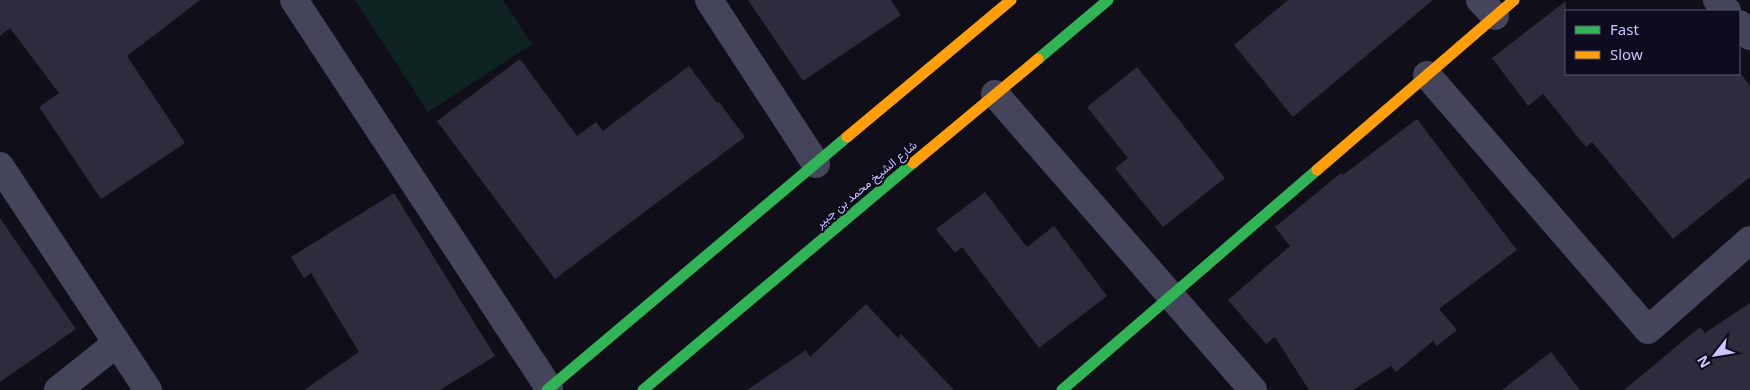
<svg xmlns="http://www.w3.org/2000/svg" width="1750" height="390" viewBox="0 0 1750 390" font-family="'Noto Sans',Vazirmatn,sans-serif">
  <rect width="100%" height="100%" fill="#100f19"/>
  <path fill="#0e2423" d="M 355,0 L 503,0 L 532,44 L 428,112 Z"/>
  <g fill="#2d2c3c">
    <path d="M 0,0 L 200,0 L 127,56 L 185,143 L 101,199 L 39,107 L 59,93 L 10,28 L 0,36 Z"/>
    <path d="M 748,0 L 891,0 L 901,15 L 803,81 Z"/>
    <path d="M 1288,0 L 1433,0 L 1293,117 L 1234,45 Z"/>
    <path d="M 1566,1 L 1566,74 L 1741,74 L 1750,86 L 1750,177 L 1673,239 L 1592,142 L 1586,147 L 1543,94 L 1528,106 L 1492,58 Z"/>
    <path d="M 520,59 L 577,136 L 596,122 L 603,131 L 689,66 L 717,103 L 719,102 L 745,137 L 555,279 L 437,121 Z"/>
    <path d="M 1137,67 L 1225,178 L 1163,227 L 1115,168 L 1128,158 L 1087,107 Z"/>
    <path d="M 1417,119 L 1517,250 L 1439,309 L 1457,330 L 1437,346 L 1433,341 L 1396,372 L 1391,366 L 1353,390 L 1309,390 L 1275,337 L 1266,344 L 1228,300 L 1290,246 L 1275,227 L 1341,173 L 1343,175 Z"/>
    <path d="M 985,192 L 1027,247 L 1054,226 L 1107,296 L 1039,348 L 962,247 L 955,253 L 936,229 Z"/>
    <path d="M 394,193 L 495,356 L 440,390 L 304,390 L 359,352 L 311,273 L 304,278 L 291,257 Z"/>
    <path d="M 0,218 L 76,329 L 0,382 Z"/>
    <path d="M 1750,303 L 1750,390 L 1624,390 L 1700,327 L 1705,333 Z"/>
    <path d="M 866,304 L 898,338 L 901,334 L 954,390 L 747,390 L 806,350 L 810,357 Z"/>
    <path d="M 1551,352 L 1580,390 L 1502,390 Z"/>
  </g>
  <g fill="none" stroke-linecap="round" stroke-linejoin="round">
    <g stroke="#44445a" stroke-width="28">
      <path d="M 294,0 L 549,388"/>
      <path d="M 709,0 L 816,164"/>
      <path d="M 1480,0 L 1495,16"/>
      <path d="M 1717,0 L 1727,11"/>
      <path d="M 1739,24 L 1750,36"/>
      <path d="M 1427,75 L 1648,330 L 1750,240"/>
      <path d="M 995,94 L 1253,390"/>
      <path d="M 0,166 L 148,390"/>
      <path d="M 58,390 L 117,343"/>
    </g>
    <g stroke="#30b455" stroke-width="11">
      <path d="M 1038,59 L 1108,0"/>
      <path d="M 547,390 L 847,137"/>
      <path d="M 643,390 L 913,163"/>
      <path d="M 1062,390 L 1317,170"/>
    </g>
    <g stroke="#ff9f0a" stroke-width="11">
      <path d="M 847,137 L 1011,0"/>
      <path d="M 913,163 L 1038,59"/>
      <path d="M 1317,170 L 1514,0"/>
    </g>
  </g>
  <g text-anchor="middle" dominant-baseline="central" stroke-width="4.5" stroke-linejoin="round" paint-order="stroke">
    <g font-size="12" fill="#cac7ff" stroke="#0d0b1d">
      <text transform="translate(866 184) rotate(-40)">شارع الشيخ محمد بن جبير</text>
    </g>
  </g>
  <rect x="1565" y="10" width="175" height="65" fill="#0d0b1d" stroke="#595677"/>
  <rect x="1575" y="26" width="25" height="8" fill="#30b455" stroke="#595677"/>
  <text x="1610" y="35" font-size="15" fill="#cac7ff">Fast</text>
  <rect x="1575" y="51" width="25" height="8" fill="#ff9f0a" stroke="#595677"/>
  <text x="1610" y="60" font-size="15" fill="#cac7ff">Slow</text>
  <g transform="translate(1715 355) rotate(239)" stroke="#0d0b1d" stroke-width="4" paint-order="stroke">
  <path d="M0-4L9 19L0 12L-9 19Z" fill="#cac7ff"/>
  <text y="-8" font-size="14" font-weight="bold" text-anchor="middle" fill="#cac7ff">N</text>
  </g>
</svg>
